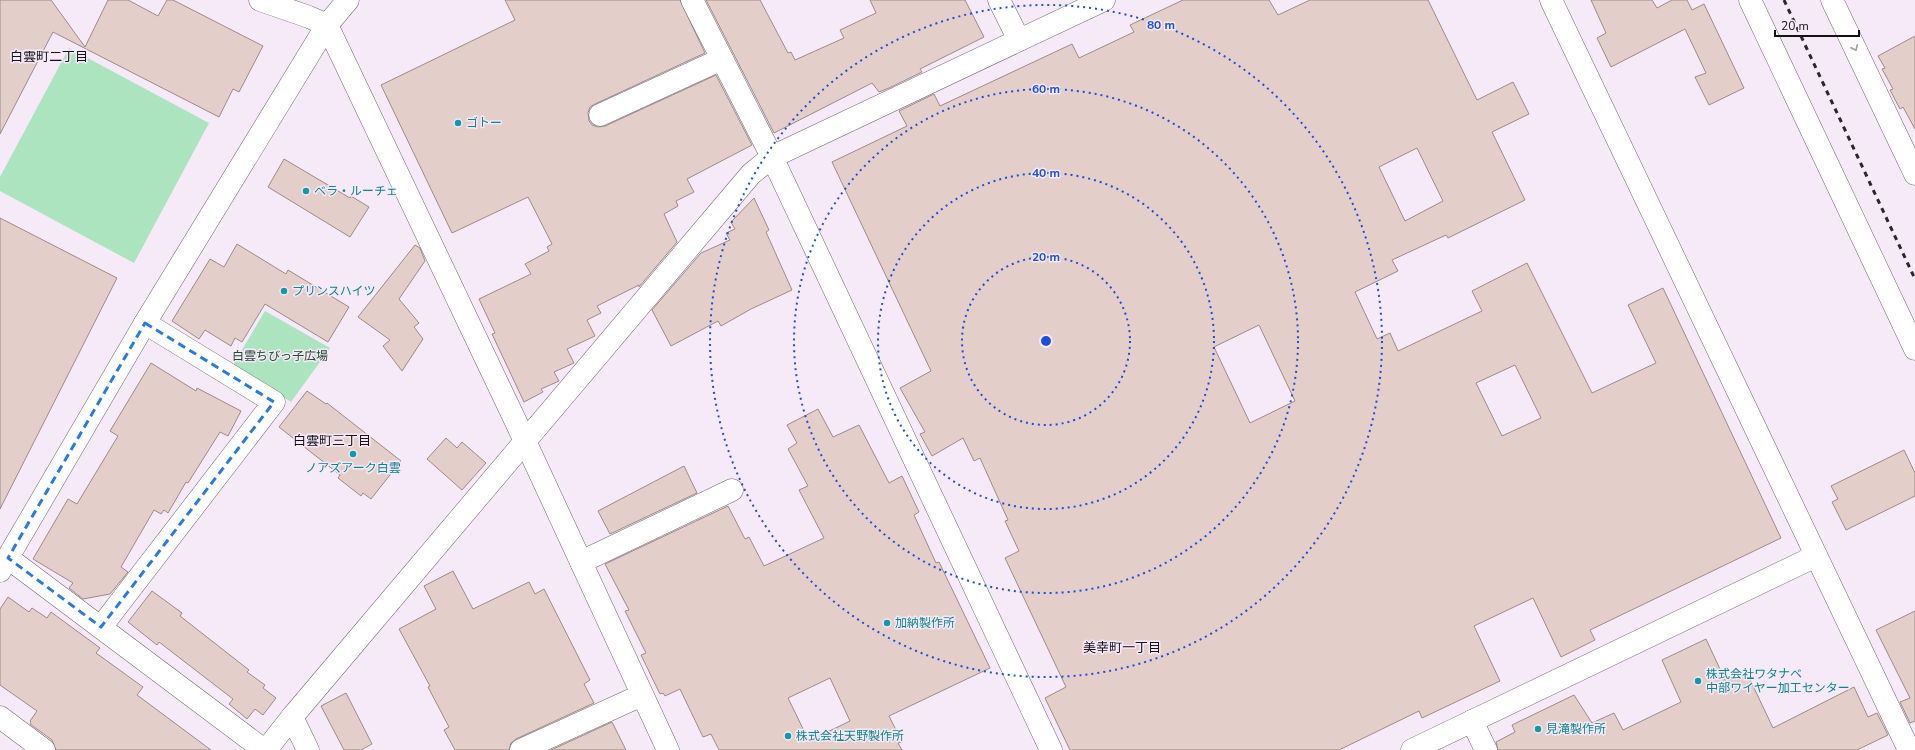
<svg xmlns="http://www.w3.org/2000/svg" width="1915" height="750" viewBox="0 0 1915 750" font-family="'Nunito Sans','Noto Sans JP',sans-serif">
  <rect width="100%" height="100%" fill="#f6e9f8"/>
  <g fill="#abe4bf">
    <path d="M 69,48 L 209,123 L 134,263 L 0,191 L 0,177 Z"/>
    <path d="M 265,311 L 330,348 L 291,402 L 233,365 Z"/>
  </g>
  <g fill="#e3ceca" stroke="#9e8a87" fill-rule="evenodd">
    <path d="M 0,0 L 51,0 L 85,47 L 108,0 L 128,0 L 158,16 L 167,0 L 173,0 L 263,46 L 239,92 L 233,89 L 219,117 L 53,32 L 0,134 Z"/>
    <path d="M 505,0 L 680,0 L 705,53 L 595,104 L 590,107 L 588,113 L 589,121 L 592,125 L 598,127 L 605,126 L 716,75 L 752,145 L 687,179 L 694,192 L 676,201 L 678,206 L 664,214 L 677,242 L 639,287 L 639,285 L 597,306 L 601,313 L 587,320 L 595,336 L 567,349 L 574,363 L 554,372 L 559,381 L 541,389 L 543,392 L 524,402 L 492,334 L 495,333 L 479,299 L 531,274 L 525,264 L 549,251 L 547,247 L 552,244 L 528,197 L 452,233 L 381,85 L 515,20 Z"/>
    <path d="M 706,0 L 760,0 L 788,53 L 791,52 L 795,60 L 844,38 L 840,30 L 876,13 L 870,0 L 965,0 L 984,37 L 920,69 L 922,72 L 889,88 L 879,92 L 872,83 L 774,133 Z"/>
    <path d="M 1183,0 L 1269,0 L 1278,15 L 1310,0 L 1428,0 L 1477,100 L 1513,82 L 1529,114 L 1492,132 L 1525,200 L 1448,238 L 1446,235 L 1392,260 L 1398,271 L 1355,292 L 1377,339 L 1390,333 L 1398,351 L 1482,311 L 1472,291 L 1527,263 L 1592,393 L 1656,363 L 1628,305 L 1663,288 L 1781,538 L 1590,630 L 1595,640 L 1561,657 L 1533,598 L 1474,626 L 1500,681 L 1422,718 L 1419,711 L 1339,750 L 1070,750 L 1045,698 L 1066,687 L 1005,558 L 1019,551 L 1005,521 L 1008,520 L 980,458 L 974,461 L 963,438 L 932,456 L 920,434 L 925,432 L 900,388 L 931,371 L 832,162 L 907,126 L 899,111 L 934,94 L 940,106 L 1072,44 L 1079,58 L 1134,32 L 1130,25 ZM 1417,148 L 1443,201 L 1405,221 L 1379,167 ZM 1259,325 L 1295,401 L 1250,423 L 1214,347 ZM 1515,365 L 1541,418 L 1502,436 L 1476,383 Z"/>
    <path d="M 1591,0 L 1652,0 L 1657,8 L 1672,0 L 1687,0 L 1692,10 L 1704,4 L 1744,88 L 1709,105 L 1695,77 L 1706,73 L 1685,29 L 1611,67 L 1597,38 L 1606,33 Z"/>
    <path d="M 1915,36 L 1915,129 L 1903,107 L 1900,109 L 1890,90 L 1893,89 L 1882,69 L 1885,68 L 1878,56 Z"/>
    <path d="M 284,159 L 350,198 L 351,196 L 369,207 L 350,237 L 268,187 Z"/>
    <path d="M 754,198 L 769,230 L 766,232 L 792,290 L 751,309 L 721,326 L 718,321 L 671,346 L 652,310 L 701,253 L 730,240 L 726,233 L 735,229 L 731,222 Z"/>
    <path d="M 0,218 L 117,278 L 0,509 Z"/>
    <path d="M 237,244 L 286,274 L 288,270 L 349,307 L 328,342 L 265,304 L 242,342 L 235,338 L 231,346 L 205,330 L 199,339 L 172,321 L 210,259 L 224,267 Z"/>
    <path d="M 415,245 L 420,248 L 425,261 L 399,299 L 419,323 L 414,327 L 423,339 L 402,371 L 383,346 L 390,340 L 358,317 Z"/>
    <path d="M 151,363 L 196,391 L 197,388 L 241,411 L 228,436 L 220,432 L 188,483 L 186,482 L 168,513 L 164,510 L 161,514 L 154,510 L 121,567 L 128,572 L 110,594 L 83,599 L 69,588 L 73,583 L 33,559 L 68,499 L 77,504 L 118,436 L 110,431 Z"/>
    <path d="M 307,391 L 326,404 L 327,403 L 401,461 L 371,499 L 363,493 L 361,496 L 338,478 L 340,475 L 279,427 Z"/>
    <path d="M 818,409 L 833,437 L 859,425 L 889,483 L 902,476 L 919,512 L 914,515 L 936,563 L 939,562 L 990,668 L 889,716 L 902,742 L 898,743 L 902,750 L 719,750 L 711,734 L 703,737 L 680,689 L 665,696 L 663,693 L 660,694 L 641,655 L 646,653 L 625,611 L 629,610 L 605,564 L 728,506 L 745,539 L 749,537 L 764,566 L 824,538 L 799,490 L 808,486 L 788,449 L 797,443 L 787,425 ZM 830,678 L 850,721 L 809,741 L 788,698 Z"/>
    <path d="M 446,438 L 457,448 L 462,442 L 486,463 L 462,490 L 427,459 Z"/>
    <path d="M 1904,450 L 1915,473 L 1915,496 L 1846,530 L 1832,502 L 1838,499 L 1831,486 Z"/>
    <path d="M 684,466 L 697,493 L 610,534 L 598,511 Z"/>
    <path d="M 453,571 L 473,609 L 529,582 L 535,594 L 544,589 L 590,680 L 584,684 L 594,703 L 516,739 L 511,743 L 509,750 L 455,750 L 444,730 L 449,727 L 428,687 L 430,686 L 399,629 L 436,609 L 424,586 Z"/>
    <path d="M 152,591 L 182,613 L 180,616 L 249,670 L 247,672 L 265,685 L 263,688 L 276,698 L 263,715 L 255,709 L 247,719 L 229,704 L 233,699 L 159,642 L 157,645 L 128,622 Z"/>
    <path d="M 8,597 L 29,612 L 32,608 L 47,618 L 51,612 L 100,648 L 96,653 L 143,687 L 137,695 L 211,750 L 56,750 L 52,740 L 30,724 L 31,722 L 30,721 L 37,711 L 0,685 L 0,609 Z"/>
    <path d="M 1915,611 L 1915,721 L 1910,723 L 1900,702 L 1910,698 L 1876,630 Z"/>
    <path d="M 1706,639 L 1726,682 L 1746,671 L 1773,728 L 1854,687 L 1868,717 L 1877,713 L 1888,735 L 1857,750 L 1498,750 L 1496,742 L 1515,732 L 1512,725 L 1574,695 L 1592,723 L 1614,713 L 1623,730 L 1681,702 L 1662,660 Z"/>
    <path d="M 346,693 L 372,744 L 361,750 L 344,750 L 321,706 Z"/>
    <path d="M 612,722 L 626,750 L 551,750 Z"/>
  </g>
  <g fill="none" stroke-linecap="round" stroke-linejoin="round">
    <defs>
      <g id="minor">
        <path d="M 260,0 L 309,17 L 327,25 L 525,441 L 668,750"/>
        <path d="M 692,0 L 772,157 L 1051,750"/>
        <path d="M 999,0 L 1019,40"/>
        <path d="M 1551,0 L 1909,750"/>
        <path d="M 1750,0 L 1915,349"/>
        <path d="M 1832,0 L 1915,174"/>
        <path d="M 600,115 L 722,59"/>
        <path d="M 8,558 L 264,750"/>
        <path d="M 581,562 L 732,490"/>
        <path d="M 0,571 L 145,323 L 327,25 L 348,0"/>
        <path d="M 101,627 L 274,402 L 145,323"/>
        <path d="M 0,717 L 44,750"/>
        <path d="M 292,717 L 308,750"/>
        <path d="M 1472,721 L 1486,750"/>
        <path d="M 266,750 L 292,717 L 751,174 L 772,157 L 1104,0"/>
        <path d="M 521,750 L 642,695"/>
        <path d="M 1412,750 L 1816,556"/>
      </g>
    </defs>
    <use href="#minor" stroke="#736875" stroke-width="23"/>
    <use href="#minor" stroke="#fff" stroke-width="22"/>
    <path stroke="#2b262c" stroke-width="3" stroke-dasharray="5 5" stroke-linecap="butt" d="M 1784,0 L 1915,279"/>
  </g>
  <defs><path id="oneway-chevron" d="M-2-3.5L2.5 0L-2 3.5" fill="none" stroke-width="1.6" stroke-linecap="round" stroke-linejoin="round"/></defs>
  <use stroke="#a19fa1" href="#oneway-chevron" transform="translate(1855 48) rotate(65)"/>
  <path fill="none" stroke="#2979e4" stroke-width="3" stroke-dasharray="8 5" stroke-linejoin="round" d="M 145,323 L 274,402 L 101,627 L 8,558 Z"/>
  <g fill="none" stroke="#1d4ed8" stroke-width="2" stroke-dasharray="2 4">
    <circle cx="1046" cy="341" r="84"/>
    <circle cx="1046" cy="341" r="168"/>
    <circle cx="1046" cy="341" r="252"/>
    <circle cx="1046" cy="341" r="336"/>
  </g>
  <g fill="#0f9aa8" stroke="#f6e9f8" stroke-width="1.5">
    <circle cx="458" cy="123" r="4"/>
    <circle cx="306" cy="191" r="4"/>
    <circle cx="284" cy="291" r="4"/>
    <circle cx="353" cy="454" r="4"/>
    <circle cx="887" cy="623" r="4"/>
    <circle cx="1698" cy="681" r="4"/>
    <circle cx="1538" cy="729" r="4"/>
    <circle cx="788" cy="736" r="4"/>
  </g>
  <g text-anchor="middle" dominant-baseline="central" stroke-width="3" stroke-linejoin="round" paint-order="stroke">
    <g font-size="12" fill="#0d838f" stroke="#f6e9f8" text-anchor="start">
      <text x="466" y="123">ゴトー</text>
      <text x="314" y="191">ベラ・ルーチェ</text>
      <text x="292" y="291">プリンスハイツ</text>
      <text x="353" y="468" text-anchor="middle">ノアズアーク白雲</text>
      <text x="895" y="623">加納製作所</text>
      <text x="1706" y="674">株式会社ワタナベ<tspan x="1706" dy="14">中部ワイヤー加工センター</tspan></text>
      <text x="1546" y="729">見滝製作所</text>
      <text x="796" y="736">株式会社天野製作所</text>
    </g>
    <g font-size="12" fill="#204830" stroke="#f6e9f8">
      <text x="280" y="356">白雲ちびっ子広場</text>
    </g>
    <g font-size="13" fill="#141015" stroke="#f6e9f8">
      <text x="49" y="57">白雲町二丁目</text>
      <text x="332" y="441">白雲町三丁目</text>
      <text x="1122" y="648">美幸町一丁目</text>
    </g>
  </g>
  <circle cx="1046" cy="341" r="6" fill="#1d4ed8" stroke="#f6e9f8" stroke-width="2"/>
  <g font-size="12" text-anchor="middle" font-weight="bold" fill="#1d4ed8" stroke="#f6e9f8" stroke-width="3" stroke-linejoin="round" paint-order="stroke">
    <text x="1161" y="29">80 m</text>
    <text x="1046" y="93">60 m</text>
    <text x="1046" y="177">40 m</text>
    <text x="1046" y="261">20 m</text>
  </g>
  <path d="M1775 30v6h84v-6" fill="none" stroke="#141015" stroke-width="2"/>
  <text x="1781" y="30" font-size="12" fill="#141015" stroke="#f6e9f8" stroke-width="3" paint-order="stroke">20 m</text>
</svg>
